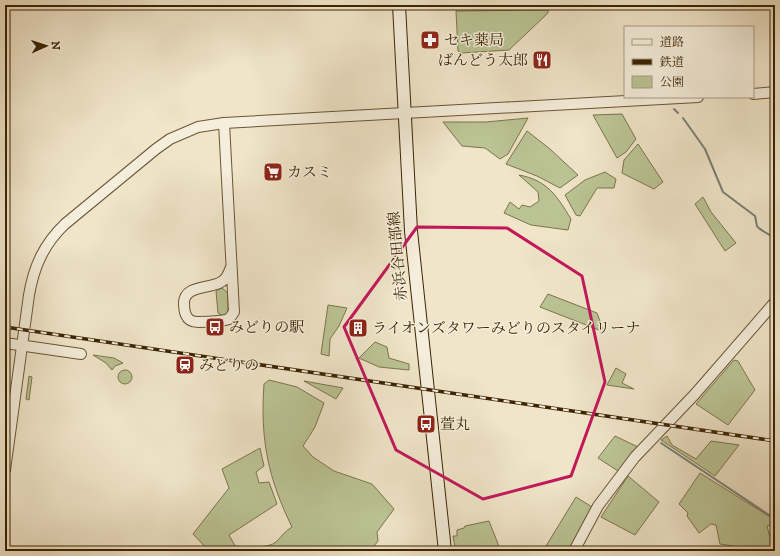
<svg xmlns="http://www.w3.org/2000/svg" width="780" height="556" viewBox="0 0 780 556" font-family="'IM FELL DW Pica','Noto Serif JP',serif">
  <rect width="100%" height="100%" fill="#f0e5c9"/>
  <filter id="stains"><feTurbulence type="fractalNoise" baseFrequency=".005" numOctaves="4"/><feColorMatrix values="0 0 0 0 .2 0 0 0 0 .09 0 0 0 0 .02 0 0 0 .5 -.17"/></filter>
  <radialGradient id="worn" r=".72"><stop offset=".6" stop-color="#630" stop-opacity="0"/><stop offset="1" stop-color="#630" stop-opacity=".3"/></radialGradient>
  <g fill="#bbc495" stroke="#7c744c">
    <path d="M 548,10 L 548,13 L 509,50 L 461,53 L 458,51 L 456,11 Z"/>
    <path d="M 622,114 L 636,139 L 626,152 L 617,158 L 593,115 Z"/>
    <path d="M 528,118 L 508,154 L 500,159 L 485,148 L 462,146 L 443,122 L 486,122 Z"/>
    <path d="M 527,131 L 550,149 L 578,175 L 560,188 L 537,176 L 506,164 Z"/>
    <path d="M 638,144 L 663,182 L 654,189 L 622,173 L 624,160 Z"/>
    <path d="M 605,172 L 616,179 L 614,188 L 597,188 L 580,216 L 576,215 L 565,195 L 585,180 Z"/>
    <path d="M 519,175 C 547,180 557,196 571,219 L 568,230 L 531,225 L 504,213 L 510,202 L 519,209 L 522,205 L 530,207 L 539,201 L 538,192 Z"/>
    <path d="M 703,197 L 711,212 L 736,243 L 725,251 L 695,204 Z"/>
    <path d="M 222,288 L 228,293 L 228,314 L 223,316 L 218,313 L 216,291 Z"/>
    <path d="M 548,294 L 597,313 L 604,332 L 540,307 Z"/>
    <path d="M 328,305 L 347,308 L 339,326 L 330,339 L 329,356 L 321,354 Z"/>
    <path d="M 375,342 L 387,347 L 389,358 L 409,364 L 409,370 L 379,367 L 359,358 Z"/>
    <path d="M 93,355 L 114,358 L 123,363 L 115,366 L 112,370 L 106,363 Z"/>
    <path d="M 734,360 L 738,361 L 755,390 L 728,425 L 696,404 Z"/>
    <path d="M 616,368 L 626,374 L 622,383 L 634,389 L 607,385 Z"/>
    <circle cx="125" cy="377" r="7"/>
    <path d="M 29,376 L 32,377 L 29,400 L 26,399 Z"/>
    <path d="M 269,380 L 297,387 L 324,403 L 315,427 L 303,446 L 313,457 L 334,471 L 372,484 L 394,509 L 377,532 L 378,541 L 370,551 L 209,551 L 193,534 L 229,488 L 222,469 L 260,448 L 264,466 L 256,472 L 259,483 L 269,482 L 277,504 L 229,535 L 235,546 C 245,547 268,549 276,542 C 282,536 285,531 292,527 C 268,478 260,439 264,384 Z"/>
    <path d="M 304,381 L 343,388 L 336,399 Z"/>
    <path d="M 615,436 L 638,447 L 618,471 L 598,458 Z"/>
    <path d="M 667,436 L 672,445 L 696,459 L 711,441 L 739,445 L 715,476 L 661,440 Z"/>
    <path d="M 700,473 L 775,520 L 775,524 L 767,526 L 770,537 L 775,535 L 775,551 L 733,551 L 733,546 L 720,544 L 716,525 L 711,524 L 699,533 L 687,516 L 688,513 L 679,504 Z"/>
    <path d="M 628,476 L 659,502 L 635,535 L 601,517 Z"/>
    <path d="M 576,497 L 592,507 L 569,551 L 543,551 Z"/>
    <path d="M 489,521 L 500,549 L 455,547 L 453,536 L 457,536 L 457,530 L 464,528 L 465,526 Z"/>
  </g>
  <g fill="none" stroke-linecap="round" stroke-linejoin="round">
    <g stroke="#787f75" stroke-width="2">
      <path d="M 674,109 L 678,113"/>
      <path d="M 683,118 L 705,149 L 723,192 L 755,216 C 756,219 756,223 757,226 C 759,230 771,235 775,238"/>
      <path d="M 661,443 L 775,519"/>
    </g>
    <defs>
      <g id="tertiary">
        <path d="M 753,94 L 775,92"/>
        <path d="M 224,123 L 234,312 L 229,319 C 219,322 209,322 198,322 C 193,322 188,320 186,315 C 184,311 184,307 184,303 C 184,285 210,289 221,282 C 227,279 229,273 231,267"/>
        <path d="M 5,343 L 81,354"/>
        <path d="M 5,470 L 29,295 C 34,266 44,244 65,224 L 156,149 L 170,139 L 198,127 L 224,123 L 698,97"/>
        <path d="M 574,551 L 598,506 L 635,457 L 695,394 L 775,302"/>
      </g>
      <path id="secondary" d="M 399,5 L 411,231 L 445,551"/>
    </defs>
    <use href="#tertiary" stroke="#695434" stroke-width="12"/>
    <use href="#secondary" stroke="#3c2402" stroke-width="14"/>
    <use href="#tertiary" stroke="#f5eedc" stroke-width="10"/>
    <use href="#secondary" stroke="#f5eedc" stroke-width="12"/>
    <defs>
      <path id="rail" d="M 5,327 L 775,441"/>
    </defs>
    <use href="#rail" stroke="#3c2402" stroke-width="3.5"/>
    <use href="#rail" stroke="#f5eedc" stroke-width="2" stroke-dasharray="6" stroke-linecap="butt"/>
  </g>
  <path fill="none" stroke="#c2185b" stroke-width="3" stroke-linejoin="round" d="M 417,227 L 507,228 L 582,276 L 605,382 L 571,476 L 483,499 L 396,450 L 344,327 Z"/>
  <defs>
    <symbol id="pharmacy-square" viewBox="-11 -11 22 22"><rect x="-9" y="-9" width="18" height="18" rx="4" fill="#8f2418" stroke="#f5eedc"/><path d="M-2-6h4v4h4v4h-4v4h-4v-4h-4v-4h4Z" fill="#fff"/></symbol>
    <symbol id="restaurant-square" viewBox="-11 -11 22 22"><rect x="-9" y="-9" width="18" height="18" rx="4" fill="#8f2418" stroke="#f5eedc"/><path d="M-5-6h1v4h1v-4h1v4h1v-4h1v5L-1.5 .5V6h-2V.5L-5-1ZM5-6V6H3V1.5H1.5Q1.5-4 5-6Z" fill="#fff"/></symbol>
    <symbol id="supermarket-square" viewBox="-11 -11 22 22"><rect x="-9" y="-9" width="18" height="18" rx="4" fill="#8f2418" stroke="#f5eedc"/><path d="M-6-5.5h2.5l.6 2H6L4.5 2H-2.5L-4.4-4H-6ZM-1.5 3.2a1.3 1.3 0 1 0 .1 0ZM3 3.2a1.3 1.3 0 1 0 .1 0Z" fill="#fff"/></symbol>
    <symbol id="bus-square" viewBox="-11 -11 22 22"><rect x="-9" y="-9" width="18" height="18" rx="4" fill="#8f2418" stroke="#f5eedc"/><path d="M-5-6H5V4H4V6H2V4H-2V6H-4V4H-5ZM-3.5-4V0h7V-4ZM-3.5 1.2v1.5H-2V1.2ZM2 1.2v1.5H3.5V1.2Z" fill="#fff"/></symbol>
    <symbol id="building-square" viewBox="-11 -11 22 22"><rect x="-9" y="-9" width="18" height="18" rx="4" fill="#8f2418" stroke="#f5eedc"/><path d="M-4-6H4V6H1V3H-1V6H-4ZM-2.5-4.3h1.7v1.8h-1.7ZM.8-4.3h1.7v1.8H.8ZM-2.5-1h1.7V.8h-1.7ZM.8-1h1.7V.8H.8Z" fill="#fff"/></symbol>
    <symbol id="station-square" viewBox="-11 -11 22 22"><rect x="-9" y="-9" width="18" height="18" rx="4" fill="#8f2418" stroke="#f5eedc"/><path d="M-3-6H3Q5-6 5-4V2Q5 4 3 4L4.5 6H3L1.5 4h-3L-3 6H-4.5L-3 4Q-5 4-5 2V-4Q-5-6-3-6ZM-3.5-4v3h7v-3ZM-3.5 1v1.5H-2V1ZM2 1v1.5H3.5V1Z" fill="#fff"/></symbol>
  </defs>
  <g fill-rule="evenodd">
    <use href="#pharmacy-square" x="419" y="29" width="22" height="22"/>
    <use href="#restaurant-square" x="531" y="49" width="22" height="22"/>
    <use href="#supermarket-square" x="262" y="161" width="22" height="22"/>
    <use href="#bus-square" x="204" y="316" width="22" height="22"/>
    <use href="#building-square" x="347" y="317" width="22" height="22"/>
    <use href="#station-square" x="174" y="354" width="22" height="22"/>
    <use href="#bus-square" x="415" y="413" width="22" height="22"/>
  </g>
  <g text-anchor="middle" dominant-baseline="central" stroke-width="3" stroke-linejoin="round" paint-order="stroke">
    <g font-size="15" fill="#3c2402" stroke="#f5eedc" text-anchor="start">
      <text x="444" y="40">セキ薬局</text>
      <text x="528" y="60" text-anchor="end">ばんどう太郎</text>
      <text x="287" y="172">カスミ</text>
      <text x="229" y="327">みどりの駅</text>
      <text x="372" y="328">ライオンズタワーみどりのスタイリーナ</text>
      <text x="199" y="365">みどりの</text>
      <text x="440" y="424">萱丸</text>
    </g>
    <g font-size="15" fill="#3c2402" stroke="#f5eedc">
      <text transform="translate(398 256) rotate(-95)">赤浜谷田部線</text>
    </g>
  </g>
  <rect width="780" height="556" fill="none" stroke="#f0e5c9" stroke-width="20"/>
  <rect x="6" y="6" width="768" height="544" fill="none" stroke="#3c2402" stroke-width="2"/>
  <rect x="10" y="10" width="760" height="536" fill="none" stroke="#3c2402"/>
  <rect x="624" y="26" width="130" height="72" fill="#f5eedc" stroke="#ab9d85"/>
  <rect x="632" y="39" width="20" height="6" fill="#f5eedc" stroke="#ab9d85"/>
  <text x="660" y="46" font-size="12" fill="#3c2402">道路</text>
  <rect x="632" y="59" width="20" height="6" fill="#3c2402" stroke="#ab9d85"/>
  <text x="660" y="66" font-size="12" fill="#3c2402">鉄道</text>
  <rect x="632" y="76" width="20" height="12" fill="#bbc495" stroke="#ab9d85"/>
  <text x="660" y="86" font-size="12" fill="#3c2402">公園</text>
  <g transform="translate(46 46) rotate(87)" stroke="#f5eedc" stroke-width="3" paint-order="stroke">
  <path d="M0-3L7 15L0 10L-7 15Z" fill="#3c2402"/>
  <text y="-6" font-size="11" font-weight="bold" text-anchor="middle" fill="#3c2402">N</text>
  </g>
  <rect width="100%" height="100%" filter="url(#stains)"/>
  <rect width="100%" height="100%" fill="url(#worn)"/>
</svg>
